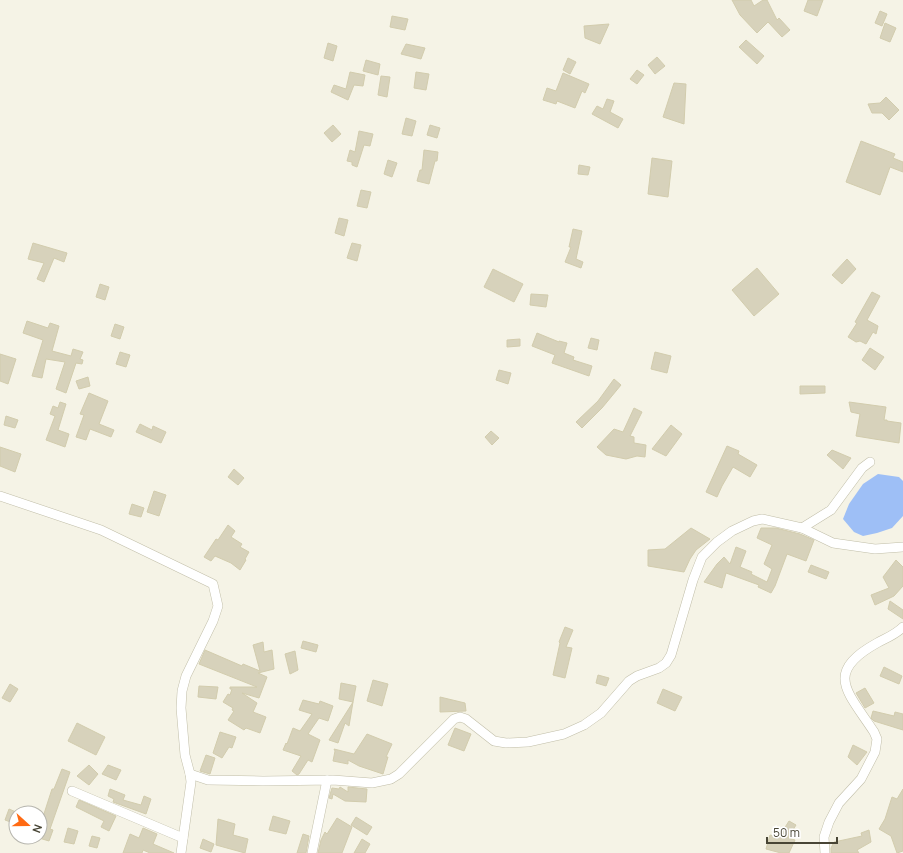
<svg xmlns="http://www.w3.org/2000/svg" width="903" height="853" viewBox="0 0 903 853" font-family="Manrope,sans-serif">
  <rect width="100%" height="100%" fill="#f5f3e6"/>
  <path fill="#9ebff6" d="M 878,474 L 899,477 L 903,481 L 903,516 L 892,528 L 877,533 L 863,536 L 854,532 L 843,519 L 849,504 L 863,484 Z"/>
  <g fill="#d7d2bb" stroke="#d2ccad">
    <path d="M 732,0 L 751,0 L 754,6 L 763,0 L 767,0 L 777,20 L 779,18 L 790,30 L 782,37 L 768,22 L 757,33 L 740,15 Z"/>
    <path d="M 808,0 L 823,0 L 817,16 L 804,11 Z"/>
    <path d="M 880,11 L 887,14 L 882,26 L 875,23 Z"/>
    <path d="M 392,16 L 408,19 L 405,30 L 390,27 Z"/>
    <path d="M 885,23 L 896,28 L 890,42 L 880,38 Z"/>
    <path d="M 609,24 L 600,44 L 585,38 L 584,26 Z"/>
    <path d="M 746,40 L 764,56 L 757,64 L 739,47 Z"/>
    <path d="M 328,43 L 337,46 L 333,61 L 324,58 Z"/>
    <path d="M 406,44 L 425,48 L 421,59 L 401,54 Z"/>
    <path d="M 657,57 L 665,66 L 655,74 L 648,65 Z"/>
    <path d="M 568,58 L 576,62 L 570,74 L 563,70 Z"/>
    <path d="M 366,60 L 380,64 L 378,75 L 363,71 Z"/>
    <path d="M 637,70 L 644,75 L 637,84 L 630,79 Z"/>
    <path d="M 350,72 L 365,75 L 363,86 L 354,85 L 348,100 L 331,92 L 334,85 L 346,89 Z"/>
    <path d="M 416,72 L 429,74 L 426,90 L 414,88 Z"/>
    <path d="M 563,73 L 589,84 L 585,93 L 582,91 L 575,108 L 557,101 L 556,104 L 543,100 L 547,88 L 556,91 Z"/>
    <path d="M 381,76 L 390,77 L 387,97 L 378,95 Z"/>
    <path d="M 674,83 L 686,84 L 684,124 L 663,117 Z"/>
    <path d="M 886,97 L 899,110 L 889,120 L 882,113 L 872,113 L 868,104 L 880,103 Z"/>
    <path d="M 607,99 L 614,101 L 610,112 L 623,119 L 618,128 L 592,114 L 597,106 L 603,109 Z"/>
    <path d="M 406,118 L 416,121 L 412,136 L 402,134 Z"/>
    <path d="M 333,125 L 341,134 L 332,142 L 324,133 Z"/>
    <path d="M 430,125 L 440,128 L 437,138 L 427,135 Z"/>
    <path d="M 359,131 L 373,134 L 370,146 L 364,145 L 357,167 L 352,165 L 352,162 L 347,161 L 350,150 L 355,152 Z"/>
    <path d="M 861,141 L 895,154 L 893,158 L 903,162 L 903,172 L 890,167 L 880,195 L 846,182 Z"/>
    <path d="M 424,150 L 438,152 L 437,161 L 435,161 L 429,184 L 417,181 L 420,170 L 422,170 Z"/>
    <path d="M 652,158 L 672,161 L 668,197 L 648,194 Z"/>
    <path d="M 388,160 L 397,163 L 392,177 L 384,174 Z"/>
    <path d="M 579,165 L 590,167 L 588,175 L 578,174 Z"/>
    <path d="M 361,190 L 371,192 L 367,208 L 357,206 Z"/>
    <path d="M 339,218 L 348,220 L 344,236 L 335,233 Z"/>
    <path d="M 573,229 L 582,231 L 576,259 L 583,262 L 581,268 L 565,262 L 571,247 L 569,247 Z"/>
    <path d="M 33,243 L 67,253 L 64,262 L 54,258 L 44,282 L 37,279 L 44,263 L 28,259 Z"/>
    <path d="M 352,243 L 361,245 L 357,261 L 347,258 Z"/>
    <path d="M 847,259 L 856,269 L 842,284 L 832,275 Z"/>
    <path d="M 757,268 L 779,294 L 754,316 L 732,290 Z"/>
    <path d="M 493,269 L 523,284 L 514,302 L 484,287 Z"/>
    <path d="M 100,284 L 109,287 L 105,300 L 96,297 Z"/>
    <path d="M 872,292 L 880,296 L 867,320 L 878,326 L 876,334 L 873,332 L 866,344 L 860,341 L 856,342 L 848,337 L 857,323 L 855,322 Z"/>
    <path d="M 531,294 L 548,295 L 546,307 L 530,305 Z"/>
    <path d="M 27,321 L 48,328 L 50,323 L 59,326 L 52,351 L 71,356 L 73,349 L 83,352 L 80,359 L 83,360 L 82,364 L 76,363 L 66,393 L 56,389 L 65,362 L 46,359 L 42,378 L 32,376 L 43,340 L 23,333 Z"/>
    <path d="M 115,324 L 124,327 L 120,339 L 111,336 Z"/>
    <path d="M 537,333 L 559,342 L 559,341 L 567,343 L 564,353 L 574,357 L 573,360 L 592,366 L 589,376 L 552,363 L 555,355 L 532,346 Z"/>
    <path d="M 591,338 L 599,340 L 597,350 L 588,348 Z"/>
    <path d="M 520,339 L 520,346 L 507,347 L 507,340 Z"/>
    <path d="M 870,348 L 884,357 L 875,370 L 862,360 Z"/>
    <path d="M 120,352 L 130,355 L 126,367 L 116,364 Z"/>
    <path d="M 655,352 L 671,356 L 667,373 L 651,369 Z"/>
    <path d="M 0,354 L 16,359 L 8,384 L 0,381 Z"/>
    <path d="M 499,370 L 511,373 L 508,384 L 496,380 Z"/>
    <path d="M 88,377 L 90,386 L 79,389 L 76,381 Z"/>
    <path d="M 614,379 L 621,385 L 602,408 L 582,428 L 576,422 L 598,401 Z"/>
    <path d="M 800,386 L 825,386 L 825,393 L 800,394 Z"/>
    <path d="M 89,393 L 108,401 L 99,424 L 114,430 L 111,437 L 90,429 L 86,440 L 76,437 L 84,415 L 80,414 Z"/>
    <path d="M 60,402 L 66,404 L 58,430 L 69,434 L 65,447 L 46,440 L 55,416 L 50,414 L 53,406 L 58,408 Z"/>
    <path d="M 849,402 L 886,407 L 884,420 L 887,420 L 887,421 L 901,423 L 899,443 L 856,436 L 860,414 L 851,412 Z"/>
    <path d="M 634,408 L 642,412 L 630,436 L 634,437 L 634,443 L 646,445 L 645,457 L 637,456 L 626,459 L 606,455 L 597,447 L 614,429 L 623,432 Z"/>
    <path d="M 6,416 L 18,420 L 15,428 L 4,425 Z"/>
    <path d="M 140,424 L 152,430 L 153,426 L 166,432 L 161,443 L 136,432 Z"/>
    <path d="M 671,425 L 682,434 L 666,456 L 652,449 Z"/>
    <path d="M 491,431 L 499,438 L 492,445 L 485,437 Z"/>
    <path d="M 727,446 L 739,451 L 738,454 L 757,465 L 750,477 L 733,467 L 722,486 L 717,497 L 706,492 Z"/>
    <path d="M 0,447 L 21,454 L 15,472 L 0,466 Z"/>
    <path d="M 832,450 L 851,458 L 843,469 L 827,455 Z"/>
    <path d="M 234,469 L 244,478 L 238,485 L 228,477 Z"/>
    <path d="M 154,491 L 166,495 L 159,516 L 147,512 Z"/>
    <path d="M 132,504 L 144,508 L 141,517 L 129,514 Z"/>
    <path d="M 228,525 L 235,531 L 231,537 L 242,544 L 240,547 L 249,552 L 245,559 L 246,560 L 240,570 L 231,563 L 215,556 L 211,561 L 204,557 L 216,539 L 218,540 Z"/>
    <path d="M 691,528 L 710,539 L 696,550 L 690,559 L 684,572 L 648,566 L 648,550 L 665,549 Z"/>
    <path d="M 761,528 L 776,528 L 800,534 L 814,540 L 806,561 L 787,554 L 775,586 L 771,593 L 758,587 L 759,585 L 726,573 L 722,588 L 704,582 L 717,564 L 724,557 L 730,564 L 736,547 L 746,551 L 740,567 L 752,572 L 751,574 L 767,582 L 772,569 L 764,564 L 772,545 L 757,538 Z"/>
    <path d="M 896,560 L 903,567 L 903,586 L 894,596 L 875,605 L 871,595 L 889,588 L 883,577 Z"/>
    <path d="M 811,565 L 829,572 L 826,579 L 808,572 Z"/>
    <path d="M 890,601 L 903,610 L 903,619 L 888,609 Z"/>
    <path d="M 565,627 L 573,630 L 566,647 L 572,648 L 565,678 L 553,675 L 560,643 L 559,642 Z"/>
    <path d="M 303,641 L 318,645 L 316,652 L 301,648 Z"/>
    <path d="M 263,642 L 264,652 L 272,650 L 274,669 L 258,673 L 267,677 L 259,698 L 242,693 L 257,703 L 253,712 L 266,717 L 260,733 L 246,728 L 244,730 L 228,720 L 234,711 L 232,710 L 233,708 L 223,702 L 228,694 L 230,695 L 232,689 L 230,689 L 230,687 L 257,687 L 199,664 L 205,650 L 242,666 L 243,664 L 260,671 L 253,645 Z"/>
    <path d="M 295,651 L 298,670 L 290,674 L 285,654 Z"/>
    <path d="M 884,667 L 902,676 L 899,684 L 880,676 Z"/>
    <path d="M 598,675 L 609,678 L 606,686 L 596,683 Z"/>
    <path d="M 373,680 L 388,684 L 382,706 L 367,701 Z"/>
    <path d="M 341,683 L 356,686 L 353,702 L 339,699 Z"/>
    <path d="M 10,684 L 18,689 L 10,702 L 2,698 Z"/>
    <path d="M 199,686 L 218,687 L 216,699 L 198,697 Z"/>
    <path d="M 865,688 L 874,703 L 865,708 L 856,693 Z"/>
    <path d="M 663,689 L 682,697 L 675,711 L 657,703 Z"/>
    <path d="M 440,697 L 465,703 L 466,711 L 440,712 Z"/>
    <path d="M 303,700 L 319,704 L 320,701 L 333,706 L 328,721 L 319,718 L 308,734 L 320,740 L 312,762 L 308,760 L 299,774 L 297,775 L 292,771 L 301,756 L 283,750 L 286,743 L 287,744 L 293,728 L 300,731 L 312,714 L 299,710 Z"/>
    <path d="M 353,702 L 349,726 L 345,723 L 338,743 L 329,740 Z"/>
    <path d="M 873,711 L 894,716 L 895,712 L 903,714 L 903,730 L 874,721 L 871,718 Z"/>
    <path d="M 77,723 L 105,737 L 96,755 L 68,741 Z"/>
    <path d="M 455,728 L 471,734 L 464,751 L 448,745 Z"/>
    <path d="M 220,732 L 236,737 L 232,748 L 229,747 L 222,758 L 213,753 Z"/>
    <path d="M 367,734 L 392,744 L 386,757 L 388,757 L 383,774 L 359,766 L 348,760 L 348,764 L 333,761 L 335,751 L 334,749 L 354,754 Z"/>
    <path d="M 853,745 L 867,752 L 857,765 L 848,757 Z"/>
    <path d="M 206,755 L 215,758 L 210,774 L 200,771 Z"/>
    <path d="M 89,765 L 98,774 L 89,785 L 77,776 Z"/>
    <path d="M 108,765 L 121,770 L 116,780 L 102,774 Z"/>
    <path d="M 62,769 L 70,772 L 50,829 L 53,830 L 49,841 L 39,838 L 44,821 L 42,820 L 52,789 L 54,789 Z"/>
    <path d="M 340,787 L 348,792 L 348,787 L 367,789 L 366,802 L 345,801 L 333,794 L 332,799 L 329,798 L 332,788 L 339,789 Z"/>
    <path d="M 110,789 L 125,795 L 123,800 L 141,805 L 144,796 L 151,799 L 146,814 L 113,802 L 114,799 L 108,796 Z"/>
    <path d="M 903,789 L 903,851 L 897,853 L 891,836 L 879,829 L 885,819 L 892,797 L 897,799 Z"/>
    <path d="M 79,800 L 116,816 L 109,831 L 101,827 L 104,821 L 76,807 Z"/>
    <path d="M 9,809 L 16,812 L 16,824 L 5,820 Z"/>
    <path d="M 273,816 L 290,821 L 286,834 L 269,830 Z"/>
    <path d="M 356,817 L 372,827 L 367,835 L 351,825 Z"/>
    <path d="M 337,818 L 352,827 L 342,853 L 318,853 L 321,840 L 325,832 L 327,834 Z"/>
    <path d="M 218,819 L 235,824 L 233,835 L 248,839 L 245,853 L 216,845 Z"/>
    <path d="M 789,821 L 796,825 L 788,838 L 795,840 L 789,853 L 781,853 L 766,849 L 770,835 L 779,837 Z"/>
    <path d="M 68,828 L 78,831 L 74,844 L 64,842 Z"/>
    <path d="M 143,828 L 157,834 L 153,844 L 174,853 L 150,853 L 143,850 L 142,853 L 123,853 L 130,834 L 139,838 Z"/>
    <path d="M 869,830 L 871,842 L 857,850 L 859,853 L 831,853 L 831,848 L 834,842 L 862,836 L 861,833 Z"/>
    <path d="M 303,834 L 309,836 L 306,853 L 297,853 Z"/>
    <path d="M 92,836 L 100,838 L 97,848 L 89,846 Z"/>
    <path d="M 203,839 L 214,844 L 211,852 L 200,848 Z"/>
    <path d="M 362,839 L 370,844 L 365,853 L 354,853 Z"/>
  </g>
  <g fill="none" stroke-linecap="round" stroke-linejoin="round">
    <defs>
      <g id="minor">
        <path d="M 0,496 L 101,530 L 213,584 L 218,606 L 213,621 L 186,676 L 182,691 L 181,708 L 185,755 L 190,774 L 191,782 L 181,853"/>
        <path d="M 802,528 L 833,543 L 875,549 L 903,547"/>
        <path d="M 190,774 L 208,780 L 263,781 L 333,780 L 372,783 L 391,779 L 399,774 L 454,719 L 460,717 L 466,719 L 494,741 L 506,743 L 528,742 L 564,734 L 584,725 L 601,713 L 629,681 L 637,676 L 659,668 L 666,663 L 671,655 L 693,580 L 702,557 L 717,542 L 732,531 L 753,521 L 762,519 L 802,528 L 831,510 L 862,468 L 870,462"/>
        <path d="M 72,791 L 183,838"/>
        <path d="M 312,853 L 327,780"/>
        <path d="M 825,853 L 824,837 L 829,822 L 839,803 L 861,779 L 875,752 L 877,739 L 874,732 C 848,692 823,673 877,643 C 886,638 895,635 903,627"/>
      </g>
    </defs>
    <use href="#minor" stroke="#c1bea8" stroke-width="10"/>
    <use href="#minor" stroke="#fff" stroke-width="9"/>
  </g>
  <g transform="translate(28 825) rotate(111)"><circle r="19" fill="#ffffff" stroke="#b6b5ae"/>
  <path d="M0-3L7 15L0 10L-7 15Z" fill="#ff6a13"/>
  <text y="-6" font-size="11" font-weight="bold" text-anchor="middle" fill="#484535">N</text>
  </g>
  <path d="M767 837v6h70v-6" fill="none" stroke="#484535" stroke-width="2"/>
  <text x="773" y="837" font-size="12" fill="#484535" stroke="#ffffff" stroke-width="3" paint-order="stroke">50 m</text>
</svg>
